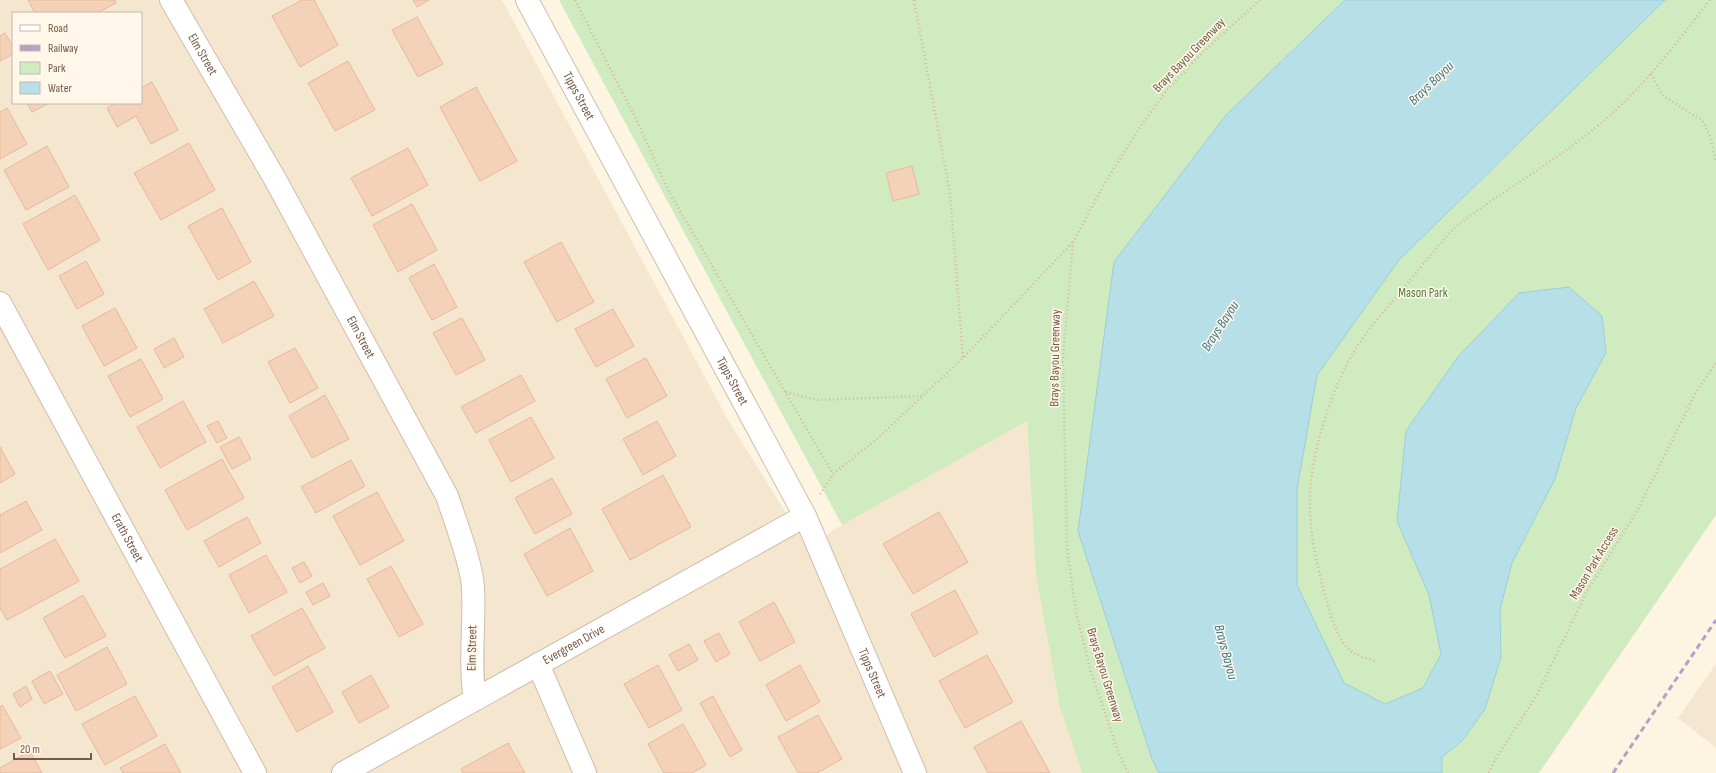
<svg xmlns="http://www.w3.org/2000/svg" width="1716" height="773" viewBox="0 0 1716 773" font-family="'Sofia Sans Condensed',sans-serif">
  <rect width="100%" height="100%" fill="#fdf4e2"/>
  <g fill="#f5e6d0" fill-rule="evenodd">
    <path d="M 0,0 L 502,0 L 728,420 L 807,547 L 842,525 L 1027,420 L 1036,576 L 1060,708 L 1082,773 L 0,773 ZM 13,13 L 141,13 L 141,103 L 13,103 Z"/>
    <path d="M 1716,664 L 1716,748 L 1678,718 Z"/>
  </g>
  <path fill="#d0ebc0" d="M 559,0 L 1716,0 L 1716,515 L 1539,773 L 1395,773 L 1152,759 L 1159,773 L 1082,773 L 1060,708 L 1036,576 L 1027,421 L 842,525 Z"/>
  <path fill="#b6dfe8" stroke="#9cceda" d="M 1345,0 L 1665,0 L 1399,260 L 1317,375 L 1297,490 L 1297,585 L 1344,683 L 1385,704 L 1423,688 L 1441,654 L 1429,595 L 1397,521 L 1406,431 L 1457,358 L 1519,293 L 1569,287 L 1602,316 L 1606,353 L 1576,408 L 1555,479 L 1512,563 L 1500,610 L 1501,657 L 1485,709 L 1462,741 L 1442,757 L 1442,773 L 1159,773 L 1152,759 L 1078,531 L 1114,262 L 1226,115 Z"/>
  <g fill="#f4d2b9" stroke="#e7b998">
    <path d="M 28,0 L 115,0 L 116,3 L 97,13 L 35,13 Z"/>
    <path d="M 302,0 L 314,0 L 338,45 L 300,67 L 272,16 Z"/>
    <path d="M 413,0 L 429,0 L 417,7 Z"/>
    <path d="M 417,17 L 443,64 L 418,77 L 392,30 Z"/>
    <path d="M 5,33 L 13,47 L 13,54 L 0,61 L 0,36 Z"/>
    <path d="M 348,61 L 375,110 L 335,131 L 308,83 Z"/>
    <path d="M 152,82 L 178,130 L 151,144 L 136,116 L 117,127 L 107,108 L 116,103 L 141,103 L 141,88 Z"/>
    <path d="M 476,87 L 517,161 L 480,181 L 440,107 Z"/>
    <path d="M 27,103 L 49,103 L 32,112 Z"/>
    <path d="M 7,108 L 27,144 L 0,159 L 0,112 Z"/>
    <path d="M 189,143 L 215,190 L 161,220 L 134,173 Z"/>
    <path d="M 47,146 L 69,187 L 26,210 L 4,170 Z"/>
    <path d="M 408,148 L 428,185 L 372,216 L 351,178 Z"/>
    <path d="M 912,166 L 919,194 L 893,201 L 886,173 Z"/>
    <path d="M 75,195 L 100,240 L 48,270 L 23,224 Z"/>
    <path d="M 412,204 L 437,250 L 398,272 L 373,225 Z"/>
    <path d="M 222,208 L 251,262 L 218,280 L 188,226 Z"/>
    <path d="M 561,242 L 594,302 L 557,322 L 524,262 Z"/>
    <path d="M 86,261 L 104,294 L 77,309 L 59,276 Z"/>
    <path d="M 434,264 L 457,307 L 432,320 L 409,278 Z"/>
    <path d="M 254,281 L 274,316 L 223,343 L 204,309 Z"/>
    <path d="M 115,308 L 137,348 L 104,366 L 82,326 Z"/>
    <path d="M 613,309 L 634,346 L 596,367 L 575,329 Z"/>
    <path d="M 462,318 L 485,360 L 456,375 L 433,333 Z"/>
    <path d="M 174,338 L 184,357 L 164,368 L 154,349 Z"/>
    <path d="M 295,348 L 318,388 L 290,403 L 268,362 Z"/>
    <path d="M 646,358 L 667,396 L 627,418 L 606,379 Z"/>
    <path d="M 141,359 L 163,399 L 130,417 L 108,376 Z"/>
    <path d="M 521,375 L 535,401 L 476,433 L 461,407 Z"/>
    <path d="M 325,395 L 349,439 L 312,458 L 289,416 Z"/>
    <path d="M 183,401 L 206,442 L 160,468 L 137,427 Z"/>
    <path d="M 531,417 L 554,458 L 511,482 L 489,440 Z"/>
    <path d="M 218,421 L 227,438 L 217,443 L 207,426 Z"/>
    <path d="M 657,421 L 676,456 L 643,475 L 623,439 Z"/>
    <path d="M 239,437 L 251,459 L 232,469 L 220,447 Z"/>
    <path d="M 0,447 L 15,474 L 0,483 Z"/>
    <path d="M 222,459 L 244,498 L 187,530 L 165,490 Z"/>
    <path d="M 351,460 L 365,486 L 316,513 L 301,487 Z"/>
    <path d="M 663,475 L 691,527 L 630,560 L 602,509 Z"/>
    <path d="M 552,478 L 572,514 L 535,534 L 515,498 Z"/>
    <path d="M 377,492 L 404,541 L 360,565 L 333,516 Z"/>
    <path d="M 26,501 L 42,530 L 0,553 L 0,515 Z"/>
    <path d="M 939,512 L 968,562 L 913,594 L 883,544 Z"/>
    <path d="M 247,517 L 261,543 L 219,567 L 204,541 Z"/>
    <path d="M 570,528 L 593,571 L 547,596 L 524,554 Z"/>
    <path d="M 55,539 L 79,581 L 7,620 L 0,608 L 0,569 Z"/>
    <path d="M 266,555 L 287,592 L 249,613 L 229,575 Z"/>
    <path d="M 304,562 L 312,576 L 300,583 L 292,568 Z"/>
    <path d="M 391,566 L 423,624 L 399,637 L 367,579 Z"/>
    <path d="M 323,583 L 330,596 L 313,605 L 306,592 Z"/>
    <path d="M 955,590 L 978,633 L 934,657 L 911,614 Z"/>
    <path d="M 83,595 L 106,636 L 65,658 L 43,618 Z"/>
    <path d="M 774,602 L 795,642 L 760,661 L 739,622 Z"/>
    <path d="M 302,608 L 325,648 L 274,676 L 251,636 Z"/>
    <path d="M 719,633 L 730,654 L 716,662 L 704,641 Z"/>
    <path d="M 689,644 L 698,660 L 678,671 L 669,655 Z"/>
    <path d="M 107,647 L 127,684 L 76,711 L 57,675 Z"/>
    <path d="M 987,655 L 1013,702 L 965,728 L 939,681 Z"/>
    <path d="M 658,665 L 682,710 L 649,728 L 624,684 Z"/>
    <path d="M 800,665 L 820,702 L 786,721 L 766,685 Z"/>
    <path d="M 308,666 L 333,712 L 297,732 L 272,687 Z"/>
    <path d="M 50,671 L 63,694 L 44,704 L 32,681 Z"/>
    <path d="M 371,675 L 389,707 L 359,723 L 342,692 Z"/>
    <path d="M 26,686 L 32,699 L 20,707 L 13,694 Z"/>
    <path d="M 135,696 L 157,736 L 105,765 L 82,724 Z"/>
    <path d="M 713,696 L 742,750 L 730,757 L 700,703 Z"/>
    <path d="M 2,705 L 21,738 L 0,749 L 0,707 Z"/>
    <path d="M 818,715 L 842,759 L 817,773 L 798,773 L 778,737 Z"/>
    <path d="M 1021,721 L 1050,773 L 988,773 L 974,747 Z"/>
    <path d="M 683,724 L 706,765 L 692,773 L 664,773 L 648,744 Z"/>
    <path d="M 508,743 L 525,773 L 463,773 L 461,769 Z"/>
    <path d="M 165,744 L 181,773 L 123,773 L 120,768 Z"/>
    <path d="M 30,751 L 42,773 L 0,773 L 0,768 Z"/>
  </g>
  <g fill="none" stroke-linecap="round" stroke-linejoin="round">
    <defs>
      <g id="minor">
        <path id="s1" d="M 171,0 L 275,179 L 447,496 C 455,521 471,561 473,587 C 475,624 469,662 475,699"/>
        <path id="s2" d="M 527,0 L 805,516 L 915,773"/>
        <path id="s3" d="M 0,303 L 255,773"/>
        <path d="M 538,664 L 585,773"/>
        <path id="s4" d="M 343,773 L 805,516"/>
      </g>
    </defs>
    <use href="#minor" stroke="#d1beab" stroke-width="24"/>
    <g stroke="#d9b59c" stroke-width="2.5" stroke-dasharray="1 3" stroke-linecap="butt">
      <path d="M 575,0 L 636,119 L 669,192 L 833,474"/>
      <path d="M 914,0 L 950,193 L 963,358"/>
      <path d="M 1651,74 L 1663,96 L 1702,120 L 1710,136 L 1716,162"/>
      <path d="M 786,392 L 817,400 L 922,396"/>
      <path d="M 820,494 L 833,474 L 876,440 L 963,358 L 1072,243"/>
      <path d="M 1374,661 C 1367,658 1357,656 1352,652 C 1335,640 1327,602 1322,583 C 1315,556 1309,527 1310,499 C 1310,455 1332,387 1355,350 C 1369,327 1387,308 1404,288 C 1422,266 1439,243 1459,224 C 1511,185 1570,153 1617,109 C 1652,76 1681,37 1710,0"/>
      <path d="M 1128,773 L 1119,754 L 1091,672 L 1076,612 L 1067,548 L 1063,358 L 1073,242 L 1106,181 L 1140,127 L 1167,90 L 1204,51 L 1260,0"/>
      <path d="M 1489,773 L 1493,763 L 1537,695 L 1586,593 L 1637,511 L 1696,392 L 1716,363"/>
    </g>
    <use href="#minor" stroke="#fff" stroke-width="22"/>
    <path stroke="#b7a0c7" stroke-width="3" stroke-dasharray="6 4" stroke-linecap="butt" d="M 1613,773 L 1716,620"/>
  </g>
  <g text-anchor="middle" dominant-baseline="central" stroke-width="3" stroke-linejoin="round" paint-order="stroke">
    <g font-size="13" fill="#765a47" stroke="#fff7ea">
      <text stroke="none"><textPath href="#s1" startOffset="63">Elm Street</textPath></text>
      <text transform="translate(1189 55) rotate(-46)">Brays Bayou Greenway</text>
      <text stroke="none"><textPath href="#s2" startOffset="109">Tipps Street</textPath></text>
      <text stroke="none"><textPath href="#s1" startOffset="387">Elm Street</textPath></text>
      <text transform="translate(1055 358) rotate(-89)">Brays Bayou Greenway</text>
      <text stroke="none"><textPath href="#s2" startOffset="433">Tipps Street</textPath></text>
      <text stroke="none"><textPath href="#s3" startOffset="267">Erath Street</textPath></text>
      <text transform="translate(1594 563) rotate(-59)">Mason Park Access</text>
      <text stroke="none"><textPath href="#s4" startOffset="264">Evergreen Drive</textPath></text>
      <text transform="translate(472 648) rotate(-89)">Elm Street</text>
      <text stroke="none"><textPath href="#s2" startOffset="757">Tipps Street</textPath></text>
      <text transform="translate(1105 675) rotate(73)">Brays Bayou Greenway</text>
    </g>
    <g font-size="13" fill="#4f7d3f" stroke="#fff7ea">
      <text x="1423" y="293">Mason Park</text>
    </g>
    <g font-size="14" font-style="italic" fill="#3d7683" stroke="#fff7ea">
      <text transform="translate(1431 83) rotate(-44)">Brays Bayou</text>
      <text transform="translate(1220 326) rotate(-57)">Brays Bayou</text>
      <text transform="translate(1226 652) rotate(75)">Brays Bayou</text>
    </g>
  </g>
  <rect x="12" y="12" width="130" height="92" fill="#fff7ea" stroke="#c8b8a9"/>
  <rect x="20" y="25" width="20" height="6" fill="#ffffff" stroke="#c8b8a9"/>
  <text x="48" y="32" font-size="12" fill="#765a47">Road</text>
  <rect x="20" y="45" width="20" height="6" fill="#b7a0c7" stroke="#c8b8a9"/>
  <text x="48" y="52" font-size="12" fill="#765a47">Railway</text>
  <rect x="20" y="62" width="20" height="12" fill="#d0ebc0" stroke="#c8b8a9"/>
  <text x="48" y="72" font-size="12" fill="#765a47">Park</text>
  <rect x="20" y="82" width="20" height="12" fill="#b6dfe8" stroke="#c8b8a9"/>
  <text x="48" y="92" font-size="12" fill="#765a47">Water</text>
  <path d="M14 753v6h77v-6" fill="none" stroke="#765a47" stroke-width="2"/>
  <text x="20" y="753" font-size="12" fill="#765a47" stroke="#fff7ea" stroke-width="3" paint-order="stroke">20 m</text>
</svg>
